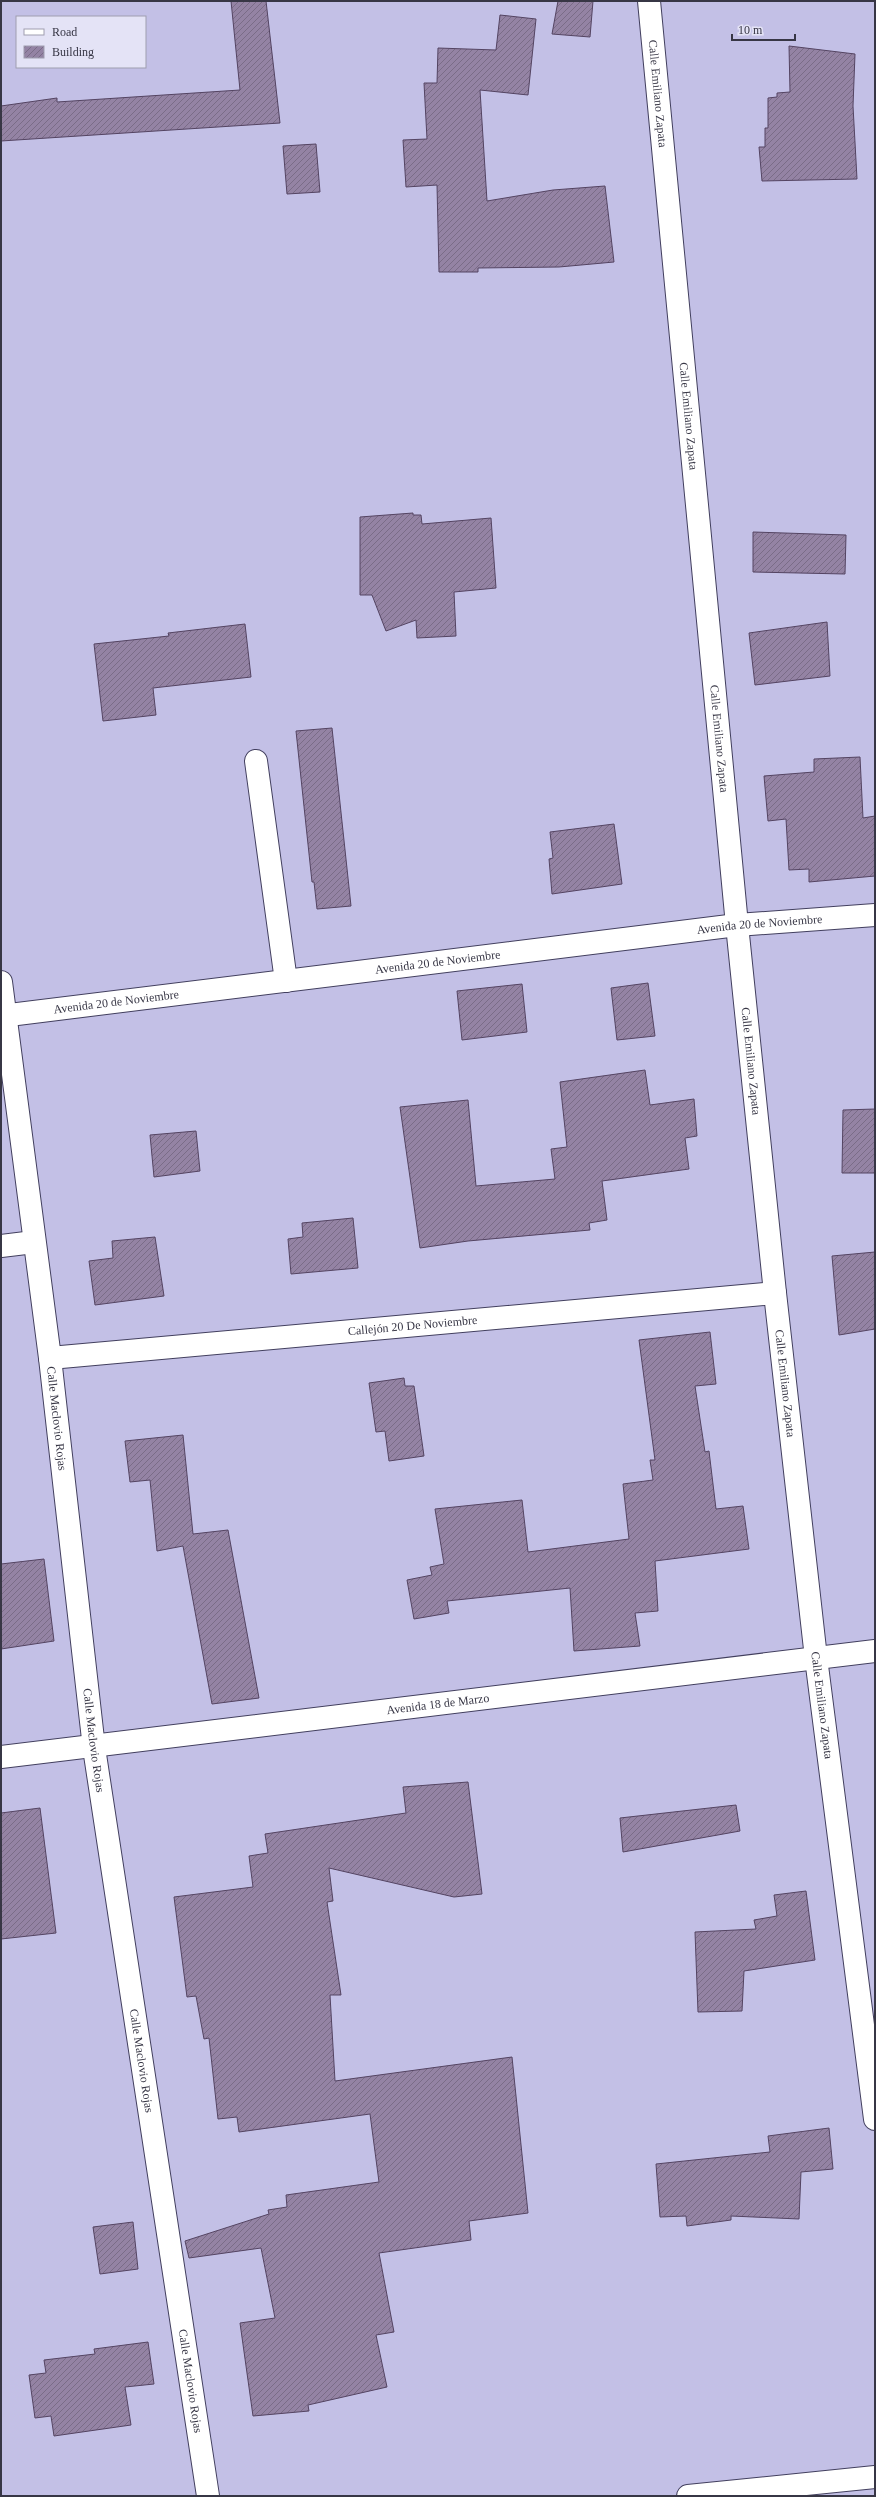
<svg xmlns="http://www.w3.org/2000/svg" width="876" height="2497" viewBox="0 0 876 2497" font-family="'Times New Roman',serif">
  <defs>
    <pattern id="building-hatch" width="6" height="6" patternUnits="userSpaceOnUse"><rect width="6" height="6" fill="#9483a4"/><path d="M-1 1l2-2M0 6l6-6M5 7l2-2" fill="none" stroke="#7a6c87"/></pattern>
  </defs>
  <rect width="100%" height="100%" fill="#c3c0e6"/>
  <g fill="url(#building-hatch)" stroke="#544462">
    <path d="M 231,1 L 266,1 L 280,123 L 1,141 L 1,106 L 57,98 L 57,102 L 240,90 Z"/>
    <path d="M 558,1 L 593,1 L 590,37 L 552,34 Z"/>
    <path d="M 500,15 L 536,19 L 528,95 L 480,90 L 487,201 L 553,190 L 605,186 L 614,262 L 559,267 L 478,268 L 478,272 L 439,272 L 437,185 L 406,187 L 403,140 L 427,139 L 424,83 L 437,83 L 438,48 L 496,50 Z"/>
    <path d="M 789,46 L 855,54 L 853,106 L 857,179 L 762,181 L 759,147 L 765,147 L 765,128 L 768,128 L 768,98 L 777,97 L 777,93 L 790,92 Z"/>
    <path d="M 316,144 L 320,192 L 287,194 L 283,146 Z"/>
    <path d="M 413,513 L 413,515 L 421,515 L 422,524 L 491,518 L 496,588 L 454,592 L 456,636 L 417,638 L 416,620 L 386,631 L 372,595 L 360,595 L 360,517 Z"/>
    <path d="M 753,532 L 846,535 L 845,574 L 753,572 Z"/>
    <path d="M 827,622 L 830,676 L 755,685 L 749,633 Z"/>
    <path d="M 245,624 L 251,677 L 153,688 L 156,715 L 103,721 L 94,644 L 169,636 L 168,633 Z"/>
    <path d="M 332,728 L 351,906 L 317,909 L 314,882 L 312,882 L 296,731 Z"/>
    <path d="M 860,757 L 863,818 L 875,816 L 875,876 L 809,882 L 809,869 L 789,870 L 786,819 L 768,821 L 764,776 L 814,772 L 814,759 Z"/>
    <path d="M 614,824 L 622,884 L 552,894 L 549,859 L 553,858 L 550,832 Z"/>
    <path d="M 648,983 L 655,1036 L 617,1040 L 611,988 Z"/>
    <path d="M 522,984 L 527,1032 L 462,1040 L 457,991 Z"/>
    <path d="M 645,1070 L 650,1105 L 694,1099 L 697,1136 L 685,1138 L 689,1169 L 602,1181 L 607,1220 L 589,1223 L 590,1230 L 468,1241 L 420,1248 L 400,1107 L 468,1100 L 476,1186 L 555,1179 L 551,1149 L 567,1147 L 560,1082 Z"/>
    <path d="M 875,1109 L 875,1173 L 842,1173 L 843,1110 Z"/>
    <path d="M 196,1131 L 200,1171 L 154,1177 L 150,1135 Z"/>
    <path d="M 353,1218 L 358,1268 L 291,1274 L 288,1239 L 303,1237 L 302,1223 Z"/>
    <path d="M 155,1237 L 164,1296 L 95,1305 L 89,1261 L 113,1258 L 112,1241 Z"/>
    <path d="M 875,1252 L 875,1329 L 839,1335 L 832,1256 Z"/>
    <path d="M 710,1332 L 716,1384 L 695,1386 L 705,1452 L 709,1451 L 716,1509 L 743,1506 L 749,1549 L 655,1561 L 658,1611 L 635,1613 L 640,1646 L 574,1651 L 570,1588 L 447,1601 L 449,1613 L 414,1619 L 407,1580 L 432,1575 L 430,1567 L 444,1564 L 435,1509 L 522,1500 L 528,1552 L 629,1539 L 623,1484 L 653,1480 L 650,1460 L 655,1460 L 639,1340 Z"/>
    <path d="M 404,1378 L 405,1386 L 414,1386 L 424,1456 L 389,1461 L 385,1431 L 376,1432 L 369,1383 Z"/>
    <path d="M 183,1435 L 193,1534 L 228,1530 L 259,1698 L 212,1704 L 183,1546 L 157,1551 L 150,1480 L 130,1482 L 125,1441 Z"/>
    <path d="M 44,1559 L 54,1641 L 1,1649 L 1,1564 Z"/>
    <path d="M 468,1782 L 482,1894 L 454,1897 L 329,1868 L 333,1901 L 327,1902 L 341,1995 L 330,1995 L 335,2081 L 512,2057 L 528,2213 L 469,2221 L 471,2240 L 379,2253 L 394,2332 L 376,2335 L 387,2387 L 308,2405 L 309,2411 L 253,2416 L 240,2323 L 275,2318 L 261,2248 L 189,2258 L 185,2241 L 269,2214 L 268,2210 L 287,2207 L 286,2195 L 379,2182 L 370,2114 L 239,2132 L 237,2117 L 218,2119 L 209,2038 L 204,2039 L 196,1996 L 187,1997 L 174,1897 L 253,1887 L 249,1856 L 268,1853 L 265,1834 L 406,1813 L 403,1787 Z"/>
    <path d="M 736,1805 L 740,1831 L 623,1852 L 620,1818 Z"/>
    <path d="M 40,1808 L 56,1933 L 1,1939 L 1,1813 Z"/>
    <path d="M 806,1891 L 815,1960 L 744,1971 L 742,2011 L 698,2012 L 695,1932 L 756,1929 L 754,1920 L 777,1916 L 774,1895 Z"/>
    <path d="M 829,2128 L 833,2169 L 801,2172 L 799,2219 L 731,2216 L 731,2220 L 687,2226 L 686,2216 L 660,2217 L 656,2164 L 770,2152 L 768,2136 Z"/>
    <path d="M 133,2222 L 138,2269 L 100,2274 L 93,2227 Z"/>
    <path d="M 148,2342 L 154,2384 L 125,2387 L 131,2425 L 54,2436 L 51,2416 L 35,2418 L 29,2375 L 46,2373 L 44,2360 L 95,2354 L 94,2349 Z"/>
  </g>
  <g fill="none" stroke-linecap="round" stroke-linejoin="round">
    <defs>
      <g id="street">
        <path id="s1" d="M 649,1 L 737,925 L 775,1293 L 816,1658 L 875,2119"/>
        <path d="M 256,761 L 286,981"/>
        <path id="s2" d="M 1,1016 L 737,925 L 875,915"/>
        <path d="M 1,1246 L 34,1242"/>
        <path id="s3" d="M 50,1358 L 775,1293"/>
        <path id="s4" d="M 1,1757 L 875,1651"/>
      </g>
      <g id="secondary">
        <path id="s5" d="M 1,982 L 50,1358 L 94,1748 L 208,2496"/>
        <path d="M 688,2496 L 875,2477"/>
      </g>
    </defs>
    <use href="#street" stroke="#423f5e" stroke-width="24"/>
    <use href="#secondary" stroke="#423f5e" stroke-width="24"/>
    <use href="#street" stroke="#fff" stroke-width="22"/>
    <use href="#secondary" stroke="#fff" stroke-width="22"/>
  </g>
  <g text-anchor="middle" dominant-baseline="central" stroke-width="3" stroke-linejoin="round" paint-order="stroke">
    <g font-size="12" fill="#373645" stroke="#e4e3f6">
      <text stroke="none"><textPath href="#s1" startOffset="93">Calle Emiliano Zapata</textPath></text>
      <text stroke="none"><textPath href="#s1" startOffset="417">Calle Emiliano Zapata</textPath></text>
      <text stroke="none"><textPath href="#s1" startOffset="741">Calle Emiliano Zapata</textPath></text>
      <text stroke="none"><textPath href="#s2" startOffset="764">Avenida 20 de Noviembre</textPath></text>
      <text stroke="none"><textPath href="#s2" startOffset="440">Avenida 20 de Noviembre</textPath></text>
      <text stroke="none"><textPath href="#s2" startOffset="116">Avenida 20 de Noviembre</textPath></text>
      <text stroke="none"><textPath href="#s1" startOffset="1065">Calle Emiliano Zapata</textPath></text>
      <text stroke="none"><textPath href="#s3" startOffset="364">Callejón 20 De Noviembre</textPath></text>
      <text stroke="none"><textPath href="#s1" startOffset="1389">Calle Emiliano Zapata</textPath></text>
      <text stroke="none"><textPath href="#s5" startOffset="440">Calle Maclovio Rojas</textPath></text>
      <text stroke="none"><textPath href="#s4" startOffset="440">Avenida 18 de Marzo</textPath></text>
      <text stroke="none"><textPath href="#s1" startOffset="1713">Calle Emiliano Zapata</textPath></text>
      <text stroke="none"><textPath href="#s5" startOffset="764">Calle Maclovio Rojas</textPath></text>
      <text stroke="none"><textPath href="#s5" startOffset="1088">Calle Maclovio Rojas</textPath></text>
      <text stroke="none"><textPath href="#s5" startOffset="1412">Calle Maclovio Rojas</textPath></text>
    </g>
  </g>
  <rect width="876" height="2497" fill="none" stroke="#373645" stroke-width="4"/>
  <rect x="16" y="16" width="130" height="52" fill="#e4e3f6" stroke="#9f9eaf"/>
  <rect x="24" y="29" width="20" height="6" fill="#ffffff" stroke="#9f9eaf"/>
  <text x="52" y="36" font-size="12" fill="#373645">Road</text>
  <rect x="24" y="46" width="20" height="12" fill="url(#building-hatch)" stroke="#9f9eaf"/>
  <text x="52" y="56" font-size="12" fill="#373645">Building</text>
  <path d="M732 34v6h63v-6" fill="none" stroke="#373645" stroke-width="2"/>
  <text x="738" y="34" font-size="12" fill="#373645" stroke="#e4e3f6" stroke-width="3" paint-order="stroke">10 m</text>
</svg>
